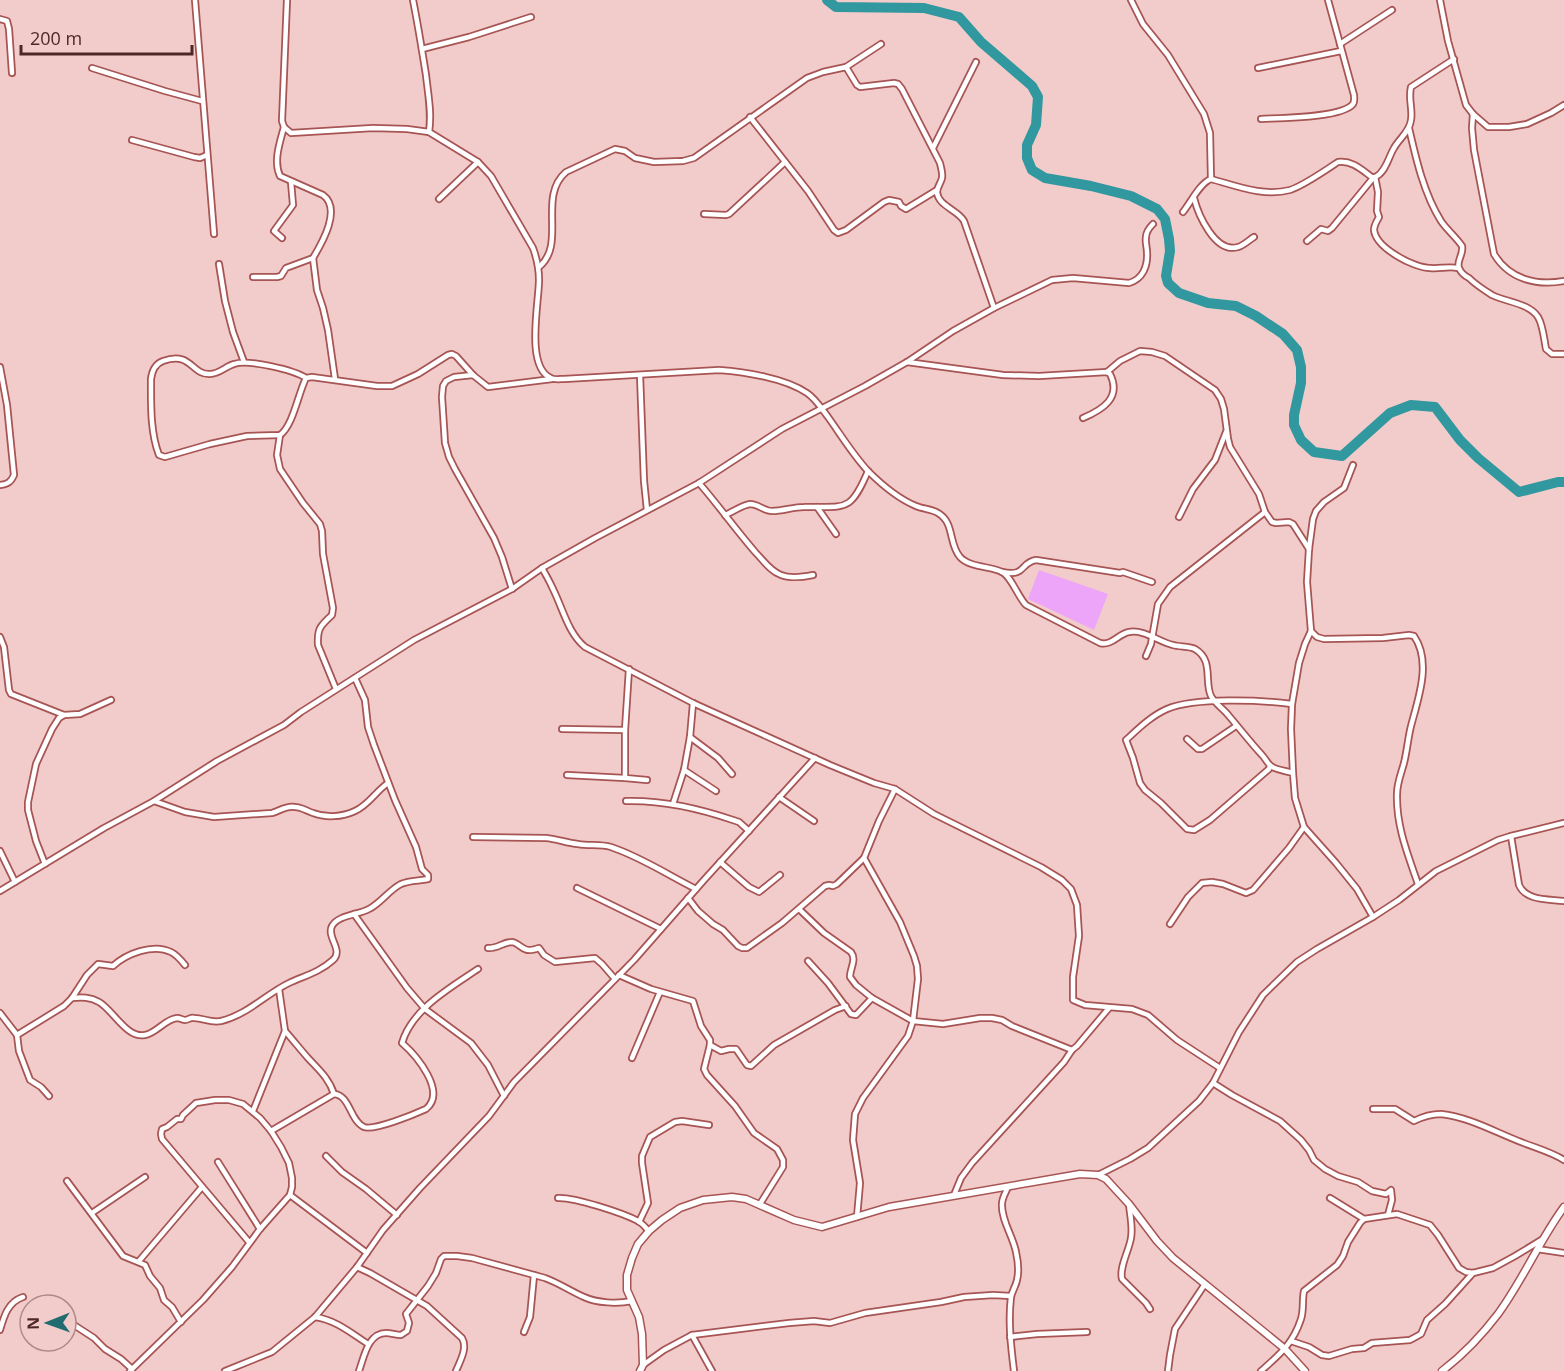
<svg xmlns="http://www.w3.org/2000/svg" width="1564" height="1371" viewBox="0 0 1564 1371" font-family="'Open Sans',sans-serif">
  <rect width="100%" height="100%" fill="#f2ccca"/>
  <path fill="#eca5f8" d="M 1039,570 L 1108,594 L 1094,630 L 1028,599 Z"/>
  <g fill="none" stroke-linecap="round" stroke-linejoin="round">
    <path stroke="#31989f" stroke-width="10" d="M 827,0 L 836,7 L 924,8 L 959,17 L 981,42 L 1032,86 L 1038,97 L 1036,125 L 1027,145 L 1027,158 L 1032,170 L 1045,178 L 1091,186 L 1131,196 L 1157,209 L 1165,219 L 1169,239 L 1170,251 L 1166,276 L 1168,283 L 1179,293 L 1208,303 L 1236,306 L 1256,316 L 1283,334 L 1297,350 L 1301,367 L 1301,383 L 1294,415 L 1294,425 L 1301,440 L 1314,452 L 1342,456 L 1390,413 L 1411,405 L 1435,407 L 1460,440 L 1478,458 L 1519,492 L 1558,482 L 1564,482"/>
    <defs>
      <g id="minor">
        <path d="M 195,0 L 214,234"/>
        <path d="M 287,0 L 282,121 L 284,127 L 291,133 L 373,128 L 407,129 L 429,132 L 478,162 L 491,176 L 533,248 C 537,259 539,269 539,280 C 539,303 525,367 551,378 C 554,380 560,379 564,379 L 719,370 C 745,372 785,378 807,393 C 816,399 821,408 828,417 C 841,435 853,455 868,471 C 882,485 899,499 916,506 C 923,509 932,509 938,513 C 955,523 948,543 960,557 C 970,568 991,566 1002,572 C 1011,576 1018,597 1026,605 L 1100,643 C 1112,646 1118,634 1129,632 C 1144,629 1159,642 1173,645 C 1179,647 1190,646 1195,649 C 1214,660 1204,682 1211,696 C 1215,704 1224,709 1229,716 C 1240,729 1251,743 1262,755 C 1265,758 1268,764 1271,766 C 1276,770 1287,771 1293,773 L 1295,798 L 1304,827 L 1336,863 L 1357,889 L 1373,917"/>
        <path d="M 413,0 C 418,25 422,50 426,75 C 428,94 432,113 429,132"/>
        <path d="M 1131,0 L 1143,24 L 1168,55 L 1204,114 L 1210,133 L 1211,179"/>
        <path d="M 1440,0 L 1448,41 L 1466,105 L 1473,114 L 1488,127 L 1509,127 L 1527,124 L 1551,113 L 1564,105"/>
        <path d="M 0,19 L 7,21 L 9,29 L 12,73"/>
        <path d="M 1340,44 L 1392,10"/>
        <path d="M 422,49 L 469,37 L 531,17"/>
        <path d="M 846,67 L 857,85 L 860,87 L 894,83 L 898,84 L 902,89 L 940,163 C 941,168 943,173 942,178 C 941,183 937,187 937,192 C 938,206 958,210 964,221 L 994,308"/>
        <path d="M 92,68 L 165,91 L 202,101"/>
        <path d="M 1258,68 L 1341,51"/>
        <path d="M 1473,114 L 1472,128 L 1474,150 L 1494,254 C 1509,279 1536,286 1564,281"/>
        <path d="M 750,117 L 808,191 L 834,230 L 838,233 L 846,230 L 884,202 L 889,200 L 899,202 L 901,206 L 906,209 L 937,190"/>
        <path d="M 1261,119 C 1280,118 1342,118 1353,104 C 1355,101 1354,98 1354,95 L 1328,0"/>
        <path d="M 1409,128 C 1416,159 1424,194 1441,221 C 1447,230 1456,237 1462,246 C 1464,254 1456,261 1459,268 C 1461,273 1465,276 1469,278 C 1476,285 1484,290 1492,295 C 1506,302 1529,303 1538,317 C 1543,325 1544,339 1546,349 L 1552,354 L 1564,354"/>
        <path d="M 132,140 L 194,157 L 200,158 L 207,155"/>
        <path d="M 933,148 L 976,62"/>
        <path d="M 1375,177 L 1378,192 L 1377,211 L 1379,217 C 1377,221 1374,225 1374,230 C 1376,248 1414,268 1430,268 C 1440,269 1448,266 1458,268"/>
        <path d="M 1194,198 C 1198,214 1215,254 1238,247 C 1243,246 1249,240 1254,237"/>
        <path d="M 439,199 L 478,162"/>
        <path d="M 1183,212 C 1191,202 1200,183 1211,179 C 1237,186 1263,197 1290,190 C 1303,186 1326,170 1338,162 C 1352,160 1362,170 1373,178 C 1374,177 1376,177 1377,176 C 1386,171 1389,156 1394,148 C 1399,139 1410,131 1411,120 C 1413,109 1408,99 1411,87 L 1454,59"/>
        <path d="M 704,214 L 726,215 L 729,214 L 785,162"/>
        <path d="M 282,238 L 274,231 L 293,205 L 291,182"/>
        <path d="M 1307,241 L 1321,229 L 1328,231 L 1332,228 L 1373,178"/>
        <path d="M 313,258 L 317,290 L 323,308 L 328,330 L 335,379"/>
        <path d="M 219,264 L 225,301 L 233,332 L 244,362"/>
        <path d="M 539,267 C 567,244 537,197 566,172 L 615,149 L 625,151 L 635,158 L 654,162 L 683,161 L 694,158 L 807,78 L 823,72 L 846,67 L 881,44"/>
        <path d="M 253,277 L 277,277 L 281,276 L 286,268 L 313,258 C 322,243 342,209 323,195 L 280,176 C 273,161 280,142 284,127"/>
        <path d="M 907,362 L 1003,375 L 1039,376 L 1107,372 L 1110,374 C 1122,398 1102,410 1083,418"/>
        <path d="M 0,367 L 7,405 L 14,475 C 11,482 8,484 0,485"/>
        <path d="M 1107,372 L 1120,361 L 1140,351 L 1152,352 L 1165,356 L 1215,390 L 1221,399 L 1224,409 L 1228,439 L 1230,447 L 1259,494 L 1265,512 L 1272,522 L 1276,523 L 1289,522 L 1293,524 L 1309,549"/>
        <path d="M 473,375 L 454,377 L 446,381 L 443,386 L 442,397 L 445,443 L 449,457 L 455,469 L 494,538 L 502,557 L 512,589"/>
        <path d="M 640,375 L 644,481 L 647,510"/>
        <path d="M 306,378 C 294,370 248,359 234,364 C 226,366 218,375 209,374 C 191,374 191,351 163,361 C 155,364 152,371 151,379 C 151,403 150,432 159,455 L 165,457 L 210,444 L 247,436 L 280,435 C 293,426 298,394 306,378 L 312,377 L 377,386 L 392,386 L 418,374 L 448,355 L 452,354 L 456,356 L 473,375 L 488,387 L 552,379"/>
        <path d="M 280,435 L 277,455 L 280,469 L 303,503 L 320,524 L 322,531 L 323,554 L 333,608 L 332,615 C 320,626 317,629 318,645 L 336,689"/>
        <path d="M 699,483 C 719,506 736,530 756,553 C 764,561 770,571 781,575 C 791,579 803,577 813,575"/>
        <path d="M 817,507 L 836,534"/>
        <path d="M 725,515 C 733,512 742,505 750,504 C 758,504 764,511 772,511 C 783,511 793,507 804,507 C 845,506 850,514 868,471"/>
        <path d="M 1179,517 L 1193,489 L 1215,460 L 1226,432"/>
        <path d="M 542,568 C 546,575 550,582 553,589 C 563,609 568,633 585,647 L 693,703 L 830,765 L 874,783 L 895,789 L 934,814 L 1041,867 L 1062,880 L 1071,889 L 1077,905 L 1079,936 L 1073,977 L 1073,1000 L 1085,1005 L 1132,1009 L 1148,1015 L 1177,1040 L 1220,1068"/>
        <path d="M 1002,572 C 1027,577 1019,563 1036,560 L 1120,573 L 1123,572 L 1152,582"/>
        <path d="M 1311,631 L 1317,637 L 1324,639 L 1383,638 L 1409,635 L 1414,636 C 1432,662 1418,699 1411,726 C 1408,738 1407,751 1404,763 C 1401,774 1397,783 1397,794 C 1396,826 1408,855 1418,884"/>
        <path d="M 0,637 L 4,647 L 9,690 L 11,694 L 64,715"/>
        <path d="M 1146,656 L 1151,644 L 1158,604 L 1170,587 L 1265,512"/>
        <path d="M 629,669 L 625,730 L 625,778 L 647,780"/>
        <path d="M 562,729 L 625,730"/>
        <path d="M 690,737 L 718,758 L 732,774"/>
        <path d="M 1187,739 L 1198,749 L 1202,749 L 1236,726"/>
        <path d="M 1270,766 L 1269,769 L 1210,820 L 1194,830 L 1187,829 L 1161,803 L 1145,790 L 1140,783 L 1133,758 L 1126,740 C 1138,729 1151,716 1167,709 C 1195,697 1261,700 1292,704"/>
        <path d="M 684,770 L 716,791"/>
        <path d="M 1293,773 L 1291,729 L 1292,704 L 1299,663 L 1305,644 L 1311,631 L 1307,582 L 1309,549 L 1313,519 L 1316,511 L 1324,502 L 1344,488 L 1353,465"/>
        <path d="M 567,775 L 625,778"/>
        <path d="M 779,797 L 814,821"/>
        <path d="M 154,801 L 185,812 L 214,817 L 272,813 C 280,811 286,805 295,807 C 301,807 307,811 313,813 C 326,818 342,817 355,811 C 369,805 376,791 388,783"/>
        <path d="M 626,801 C 663,800 698,808 733,820 L 739,822 L 749,831"/>
        <path d="M 673,804 L 684,770 L 690,737 L 693,703"/>
        <path d="M 1511,836 L 1519,885 C 1526,901 1548,899 1564,901"/>
        <path d="M 473,837 L 546,838 C 557,839 567,843 578,844 C 589,846 600,844 611,847 C 641,857 668,875 696,889"/>
        <path d="M 0,851 L 15,882"/>
        <path d="M 720,862 L 749,887 L 759,892 L 780,875"/>
        <path d="M 45,864 L 36,841 L 28,810 L 28,802 L 36,764 L 52,729 L 59,718 L 64,715 L 80,714 L 111,700"/>
        <path d="M 577,888 L 661,929"/>
        <path d="M 0,891 L 104,828 L 154,801 L 217,761 L 284,725 L 301,712 L 414,640 L 512,589 L 542,568 L 595,538 L 699,483 L 782,429 L 865,386 L 907,362 L 953,331 L 994,308 L 1052,280 L 1073,278 L 1129,283 C 1143,279 1148,266 1147,252 C 1147,247 1145,242 1146,237 C 1146,232 1149,228 1153,224"/>
        <path d="M 688,898 L 698,911 L 713,924 L 723,930 L 738,946 L 742,948 L 747,948 L 782,923 L 825,886 L 829,885 L 833,886 L 837,884 L 864,858 L 879,821 L 895,789"/>
        <path d="M 799,909 L 824,933 L 851,952 C 857,960 850,968 850,977 L 856,985 L 872,998 L 913,1021 L 943,1024 L 980,1018 L 992,1018 L 1002,1020 L 1012,1026 L 1072,1050"/>
        <path d="M 354,914 L 407,988 L 425,1009 L 471,1043 L 488,1065 L 504,1096"/>
        <path d="M 1170,924 L 1188,897 L 1202,883 L 1212,882 L 1223,884 L 1246,893 L 1253,890 L 1289,848 L 1304,827"/>
        <path d="M 488,948 C 497,949 503,942 512,942 C 519,943 523,951 530,950 C 533,950 536,949 539,948 L 544,955 L 555,962 L 595,958 L 602,964 L 615,979"/>
        <path d="M 808,961 L 828,983 L 851,1014 L 856,1015 L 872,998"/>
        <path d="M 619,975 L 651,989 L 693,1001 L 701,1026 L 710,1040 L 710,1045 L 704,1069 L 707,1075 L 735,1106 L 754,1133 L 777,1149 L 783,1160 L 783,1167 L 760,1204"/>
        <path d="M 72,998 C 82,997 90,997 99,1002 C 113,1010 127,1039 145,1035 C 157,1033 165,1019 177,1018 C 180,1018 183,1020 185,1020 C 188,1020 191,1017 194,1018 C 204,1018 210,1023 221,1021 C 247,1015 266,994 289,983 C 304,976 320,972 333,960 C 344,950 326,937 332,926 C 338,915 358,915 369,909 C 381,903 389,890 401,884 C 410,880 419,881 428,879 L 428,875 L 422,869 L 416,847 L 395,800 L 374,745 L 368,727 L 365,700 L 355,678"/>
        <path d="M 0,1013 L 17,1035 L 19,1051 L 30,1080 L 41,1087 L 49,1096"/>
        <path d="M 285,1031 C 293,1040 300,1049 308,1058 C 318,1069 329,1078 334,1094"/>
        <path d="M 17,1035 L 64,1006 L 72,998 L 87,975 L 98,964 L 113,966 C 126,954 153,943 171,952 C 177,955 181,960 185,965"/>
        <path d="M 710,1045 L 721,1051 L 729,1049 L 736,1049 L 747,1065 L 751,1066 L 774,1045 L 835,1010 L 846,1006"/>
        <path d="M 632,1058 L 660,992"/>
        <path d="M 1213,1083 L 1232,1095 L 1280,1121 L 1301,1140 L 1309,1150 L 1314,1160 L 1325,1169 L 1338,1176 L 1358,1182 L 1372,1191 L 1386,1194 L 1391,1190 L 1392,1200 L 1388,1215"/>
        <path d="M 1373,1109 L 1395,1109 L 1414,1121 C 1422,1117 1432,1114 1441,1114 C 1469,1117 1495,1132 1521,1142 C 1536,1148 1551,1152 1564,1160"/>
        <path d="M 253,1111 L 285,1031 L 279,989"/>
        <path d="M 271,1131 L 334,1094 C 350,1095 350,1121 364,1127 C 374,1131 415,1114 426,1109 C 447,1092 417,1056 402,1043 C 412,1009 450,988 478,969"/>
        <path d="M 326,1156 L 342,1172 L 366,1189 L 397,1215"/>
        <path d="M 218,1162 L 260,1229"/>
        <path d="M 1098,1175 L 1130,1159 L 1148,1148 L 1199,1101 L 1213,1083 L 1239,1032 L 1263,995 L 1297,962 L 1317,949 L 1373,917 L 1399,900 L 1436,871 L 1498,840 L 1511,836 L 1564,823"/>
        <path d="M 67,1181 L 123,1256 L 145,1265 L 150,1276 L 160,1288 L 164,1300 L 172,1307 L 181,1322"/>
        <path d="M 1008,1187 C 1006,1192 1002,1198 1002,1204 C 1001,1220 1013,1236 1016,1252 C 1018,1261 1019,1272 1017,1280 C 1016,1286 1012,1291 1011,1297 C 1008,1321 1011,1347 1014,1371"/>
        <path d="M 290,1195 L 367,1253"/>
        <path d="M 954,1195 L 961,1178 L 972,1163 L 1064,1062 L 1072,1050 L 1077,1046 L 1109,1008"/>
        <path d="M 558,1198 C 574,1197 623,1213 638,1221 C 642,1223 645,1227 649,1231"/>
        <path d="M 1330,1198 L 1364,1219"/>
        <path d="M 1129,1204 C 1130,1215 1133,1227 1131,1238 C 1129,1251 1119,1267 1122,1279 L 1146,1303 L 1150,1309"/>
        <path d="M 92,1213 L 145,1177"/>
        <path d="M 857,1217 L 860,1183 L 853,1140 L 855,1114 L 863,1098 L 908,1036 L 913,1021 L 918,979 L 917,966 L 914,956 L 900,922 L 864,858"/>
        <path d="M 639,1222 L 648,1203 L 642,1163 L 642,1156 L 650,1137 L 675,1122 L 682,1121 L 709,1125"/>
        <path d="M 1537,1249 L 1564,1253"/>
        <path d="M 139,1261 L 202,1187"/>
        <path d="M 357,1267 L 370,1273 L 427,1306 L 462,1338 C 468,1348 460,1361 456,1371"/>
        <path d="M 66,1314 L 74,1325 L 94,1338 L 105,1349 L 121,1359 L 132,1369"/>
        <path d="M 315,1317 C 336,1320 351,1333 368,1344"/>
        <path d="M 0,1330 C 4,1316 8,1302 23,1297"/>
        <path d="M 524,1332 L 530,1317 L 534,1275"/>
        <path d="M 692,1335 L 712,1371"/>
        <path d="M 1010,1337 L 1037,1334 L 1087,1332"/>
        <path d="M 1291,1341 L 1309,1347 L 1322,1355 L 1329,1356 L 1352,1349 L 1364,1348 L 1372,1343 L 1410,1340 L 1421,1334 L 1427,1320 L 1445,1304 L 1473,1273"/>
        <path d="M 643,1365 L 664,1350 L 692,1335 L 789,1323 L 814,1321 L 830,1323 L 865,1313 L 941,1302 L 964,1297 L 993,1295 L 1011,1296"/>
        <path d="M 130,1371 L 203,1300 L 232,1267 L 260,1229 L 290,1195 L 292,1187 L 292,1178 L 289,1163 L 281,1147 L 271,1131 L 260,1118 L 243,1104 L 229,1100 L 215,1100 L 196,1103 L 183,1115 L 181,1119 L 177,1119 L 167,1127 L 162,1129 L 161,1134 L 162,1139 L 249,1242"/>
        <path d="M 225,1371 L 272,1352 L 315,1317 L 357,1267 L 383,1230 L 420,1188 L 489,1116 L 514,1082 L 634,960 L 704,880 L 815,758"/>
        <path d="M 359,1371 C 364,1357 368,1333 386,1333 C 391,1333 396,1335 401,1335 L 407,1331 L 409,1323 L 406,1314 L 428,1286 L 436,1273 L 441,1259 L 444,1256 L 457,1256 L 472,1258 L 545,1278 C 559,1283 570,1291 584,1297 C 597,1303 617,1304 632,1301"/>
        <path d="M 1168,1371 L 1170,1355 L 1175,1329 L 1205,1284"/>
        <path d="M 1261,1371 C 1279,1355 1293,1344 1301,1319 C 1304,1310 1302,1300 1304,1291 L 1337,1265 L 1343,1256 L 1348,1242 L 1360,1223 L 1364,1219 L 1397,1214 L 1430,1225 L 1438,1235 L 1459,1268 L 1466,1272 L 1473,1273 L 1493,1268 L 1515,1256 L 1543,1239"/>
      </g>
      <g id="tertiary">
        <path d="M 640,1371 L 643,1365 L 642,1334 L 639,1317 L 627,1290 L 627,1275 L 632,1258 L 638,1244 L 649,1231 L 662,1220 L 680,1208 L 703,1200 L 732,1197 L 746,1199 L 794,1220 L 822,1227 L 889,1207 L 1080,1174 L 1098,1175 L 1106,1179 L 1129,1204 L 1157,1241 L 1173,1258 L 1285,1349 L 1305,1371"/>
        <path d="M 1442,1371 C 1463,1355 1482,1335 1498,1314 C 1523,1280 1539,1241 1564,1207"/>
      </g>
    </defs>
    <use href="#minor" stroke="#a75454" stroke-width="8"/>
    <use href="#tertiary" stroke="#a75454" stroke-width="9"/>
    <use href="#minor" stroke="#fff" stroke-width="4.5"/>
    <use href="#tertiary" stroke="#fff" stroke-width="6"/>
  </g>
  <g transform="translate(48 1323) rotate(269)"><circle r="28" fill="#f2ccca" stroke="#b08a89" stroke-width="1.5"/>
  <path d="M0-4.5L10 22L0 15L-10 22Z" fill="#206c71"/>
  <text y="-9" font-size="16" font-weight="bold" text-anchor="middle" fill="#4d2827">N</text>
  </g>
  <path d="M21 45v9h171v-9" fill="none" stroke="#4d2827" stroke-width="3"/>
  <text x="30" y="45" font-size="18" fill="#4d2827" stroke="#f2ccca" stroke-width="4.5" paint-order="stroke">200 m</text>
</svg>
